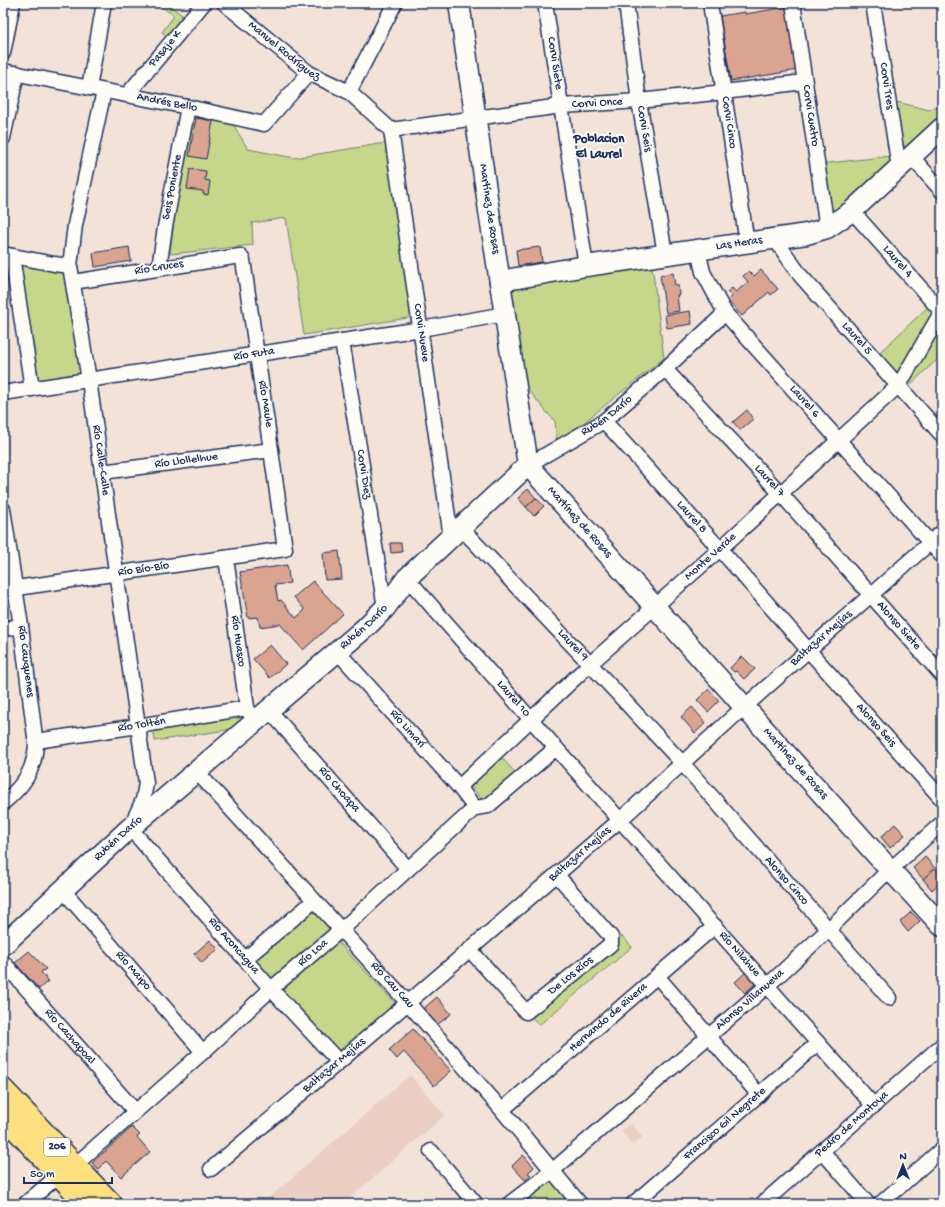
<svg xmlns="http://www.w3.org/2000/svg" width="945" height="1207" viewBox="0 0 945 1207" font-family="'Gochi Hand',sans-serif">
  <rect width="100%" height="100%" fill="#f2e2d8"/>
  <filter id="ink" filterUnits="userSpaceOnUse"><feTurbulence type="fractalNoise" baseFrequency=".025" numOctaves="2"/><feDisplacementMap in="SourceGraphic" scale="8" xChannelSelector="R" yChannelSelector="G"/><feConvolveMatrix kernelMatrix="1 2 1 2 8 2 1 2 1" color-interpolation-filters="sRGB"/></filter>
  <g filter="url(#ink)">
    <g fill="#ebcfc3">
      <path d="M 410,1075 L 445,1115 L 343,1204 L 262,1204 Z"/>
      <path d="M 630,1123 L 643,1137 L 633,1145 L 621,1131 Z"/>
    </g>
    <g fill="#c6d68a" stroke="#708274">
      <path d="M 157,3 L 167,3 L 182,15 L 182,22 L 169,38 L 162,32 L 174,16 Z"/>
      <path d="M 893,101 L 929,110 L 942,104 L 942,122 L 909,149 L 901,142 Z"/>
      <path d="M 198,114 L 231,121 L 248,149 L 294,158 L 385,143 L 413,317 L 304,335 L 286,218 L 252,223 L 253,245 L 171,254 L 170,252 L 176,204 L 194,118 Z"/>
      <path d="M 892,156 L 893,164 L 833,215 L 827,211 L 819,164 Z"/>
      <path d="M 18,260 L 64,270 L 83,378 L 35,384 Z"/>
      <path d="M 652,265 L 664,358 L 557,444 L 555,421 L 549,415 L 526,387 L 512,288 Z"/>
      <path d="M 931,304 L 935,314 L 897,375 L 878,354 Z"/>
      <path d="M 942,323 L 942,355 L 910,385 L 906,380 Z"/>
      <path d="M 243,711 L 246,727 L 155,741 L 153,726 Z"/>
      <path d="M 502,758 L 518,776 L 484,802 L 470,785 Z"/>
      <path d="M 308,902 L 332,930 L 271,983 L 246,954 Z"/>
      <path d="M 622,936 L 632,947 L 539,1025 L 529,1014 Z"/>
      <path d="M 335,939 L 396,1004 L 339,1058 L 279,988 Z"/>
      <path d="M 551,1179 L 569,1199 L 564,1204 L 518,1204 Z"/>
    </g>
    <g fill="#daa491" stroke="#1b2f5e">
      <path d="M 787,7 L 798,70 L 731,81 L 720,16 L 745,12 L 745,14 Z"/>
      <path d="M 196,118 L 213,121 L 206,159 L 189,156 Z"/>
      <path d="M 190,169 L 206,171 L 205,180 L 210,181 L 208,195 L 203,194 L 203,191 L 187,189 Z"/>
      <path d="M 129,247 L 131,261 L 95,267 L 93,253 Z"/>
      <path d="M 540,247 L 542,262 L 518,266 L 516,250 Z"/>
      <path d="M 761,270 L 778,289 L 771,295 L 769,292 L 742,316 L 728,301 L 732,297 L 727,292 L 732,288 L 736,292 L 748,282 L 743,276 L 749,271 L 754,276 Z"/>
      <path d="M 673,273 L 675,285 L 678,285 L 679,295 L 677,295 L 679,311 L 666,313 L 660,275 Z"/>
      <path d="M 690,311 L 692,324 L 667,328 L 665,315 Z"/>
      <path d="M 747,410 L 753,419 L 740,430 L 733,422 Z"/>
      <path d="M 528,489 L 536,498 L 526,507 L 518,498 Z"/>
      <path d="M 536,498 L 544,506 L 534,516 L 526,507 Z"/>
      <path d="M 390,543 L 401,543 L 402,552 L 391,553 Z"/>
      <path d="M 339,551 L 342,579 L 325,580 L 323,553 Z"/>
      <path d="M 287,565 L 290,583 L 275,585 L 278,601 L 281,600 L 296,618 L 305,610 L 294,597 L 313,581 L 343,614 L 303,650 L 280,624 L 260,627 L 258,617 L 248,618 L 240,572 Z"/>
      <path d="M 270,645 L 286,664 L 270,678 L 253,659 Z"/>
      <path d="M 742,656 L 755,669 L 744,679 L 736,671 L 734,672 L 730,668 Z"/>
      <path d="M 709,689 L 719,701 L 708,712 L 697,700 Z"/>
      <path d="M 692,707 L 706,723 L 695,733 L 681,717 Z"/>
      <path d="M 895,824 L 905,835 L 890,848 L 881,837 Z"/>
      <path d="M 925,857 L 935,868 L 923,879 L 913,868 Z"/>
      <path d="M 935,868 L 942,876 L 942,881 L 932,890 L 923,879 Z"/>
      <path d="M 911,912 L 920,921 L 908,932 L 900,922 Z"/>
      <path d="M 210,940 L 218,949 L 202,963 L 194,954 Z"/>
      <path d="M 29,951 L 46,969 L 41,972 L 48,981 L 39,989 L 15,963 Z"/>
      <path d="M 746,972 L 756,983 L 745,993 L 735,982 Z"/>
      <path d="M 437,997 L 451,1014 L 437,1025 L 423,1009 Z"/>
      <path d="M 413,1029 L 451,1071 L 434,1086 L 404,1052 L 397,1059 L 389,1050 Z"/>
      <path d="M 132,1127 L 140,1135 L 137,1137 L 150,1152 L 121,1177 L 106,1161 L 98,1169 L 92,1163 Z"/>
      <path d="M 523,1155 L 534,1167 L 528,1173 L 531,1175 L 525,1180 L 512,1166 Z"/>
    </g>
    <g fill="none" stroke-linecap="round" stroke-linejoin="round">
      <defs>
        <g id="street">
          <path id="s1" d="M 224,3 L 309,73 L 349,92 L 391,130"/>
          <path id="s2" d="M 545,3 L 586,266"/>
          <path id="s3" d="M 626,3 L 639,101 L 665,254"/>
          <path id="s4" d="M 710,3 L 747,243"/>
          <path id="s5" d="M 793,3 L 827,228"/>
          <path id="s6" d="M 873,3 L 899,168"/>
          <path d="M 3,53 L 13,3"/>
          <path id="s7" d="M 3,71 L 188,107 L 264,124 L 309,73"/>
          <path d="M 89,88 L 104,3"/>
          <path id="s8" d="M 104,91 L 75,225 L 70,266 L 89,380 L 146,783 L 143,800 L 130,828 L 271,989 L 339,1062"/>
          <path d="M 349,92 L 395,3"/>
          <path id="s9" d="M 127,95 L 204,3"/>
          <path id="s10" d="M 391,130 L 561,106 L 639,101 L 724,92 L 804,82"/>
          <path id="s11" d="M 391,130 L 451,537"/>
          <path d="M 3,138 L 17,73"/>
          <path d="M 911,156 L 942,191"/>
          <path id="s12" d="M 852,211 L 942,312"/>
          <path id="s13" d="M 775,239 L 800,275 L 942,435"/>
          <path id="s14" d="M 698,250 L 703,272 L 725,313 L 942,556"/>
          <path d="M 3,254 L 54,264 L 70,266"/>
          <path d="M 12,256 L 32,389"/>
          <path id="s15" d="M 159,268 L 165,227 L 188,107"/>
          <path id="s16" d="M 342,341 L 385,608"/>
          <path id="s17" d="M 665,369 L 781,494 L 942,675"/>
          <path id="s18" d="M 3,393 L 421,329 L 505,314"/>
          <path id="s19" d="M 604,421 L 720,549 L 809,651 L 942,799"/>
          <path id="s20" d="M 528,465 L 604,421 L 665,369 L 725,313"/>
          <path id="s21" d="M 102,472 L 271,450"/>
          <path id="s22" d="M 3,509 L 21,626 L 36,745 C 34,772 23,786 3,803"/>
          <path id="s23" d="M 461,528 L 590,664 L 683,764 L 889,998"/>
          <path id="s24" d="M 226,558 L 247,708 L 251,715"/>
          <path id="s25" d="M 407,578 L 556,748 L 874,1106"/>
          <path id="s26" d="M 3,590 L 285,549 L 271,450 L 243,260 L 240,256 L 73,282"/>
          <path d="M 3,629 L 21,626"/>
          <path id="s27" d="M 337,651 L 459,787 L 475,808"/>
          <path id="s28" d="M 269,710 L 408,869"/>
          <path id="s29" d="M 36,741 L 138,726 L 247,708"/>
          <path id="s30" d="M 197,772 L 408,1003 L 502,1110 L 580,1204"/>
          <path id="s31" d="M 459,787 L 590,664 L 720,549 L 899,385 L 942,311"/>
          <path id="s32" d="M 63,890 L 203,1052"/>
          <path id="s33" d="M 470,950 L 526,1012 L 611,944 L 611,937 L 557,875"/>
          <path d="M 245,959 L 314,901"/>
          <path id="s34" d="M 3,962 L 135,1111"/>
          <path d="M 657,976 L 759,1095"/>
          <path id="s35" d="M 502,1110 L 715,926"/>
          <path d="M 431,1151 L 476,1204"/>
          <path d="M 822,1151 L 868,1204"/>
          <path id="s36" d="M 74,1166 L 203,1052 L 271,989 L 350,922 L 475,808 L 488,806 L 556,748"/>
          <path id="s37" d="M 211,1169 L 339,1062 L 620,820 L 733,717 L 942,532"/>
          <path d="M 25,1204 L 59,1175"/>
          <path id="s38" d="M 509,1204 L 552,1171 L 768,985 L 829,929 L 882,877 L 942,823"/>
          <path id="s39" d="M 633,1204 L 818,1043"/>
          <path id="s40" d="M 762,1204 L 942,1045"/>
          <path d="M 880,1204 L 942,1149"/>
        </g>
        <g id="secondary">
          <path id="s41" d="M 459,3 L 489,211 L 528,465 L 882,861 L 942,926"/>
          <path id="s42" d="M 500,281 L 586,266 L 807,234 L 827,228 L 852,211 L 942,128"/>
          <path id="s43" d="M 3,945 L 130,828 L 365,628 L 385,608 L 407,578 L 528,465"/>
        </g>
        <g id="highway">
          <path d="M 3,1090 L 111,1204"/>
          <path d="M 3,1115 L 87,1204"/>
        </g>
      </defs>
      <use href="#street" stroke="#1b2f5e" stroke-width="17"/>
      <use href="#secondary" stroke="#1b2f5e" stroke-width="23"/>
      <use href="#highway" stroke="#1b2f5e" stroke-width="25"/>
      <use href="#street" stroke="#fdfcf7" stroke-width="14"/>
      <use href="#secondary" stroke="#fdfcf7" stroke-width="20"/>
      <use href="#highway" stroke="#fce080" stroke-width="22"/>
    </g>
  </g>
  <g text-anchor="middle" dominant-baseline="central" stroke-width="4" stroke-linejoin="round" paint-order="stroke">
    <rect fill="#fdfcf7" stroke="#5f6c8c" stroke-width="1" x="44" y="1138" width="26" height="18" rx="3"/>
    <g font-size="11" font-weight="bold" fill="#1b2f5e">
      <text x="57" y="1147">206</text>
    </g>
    <g font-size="12" fill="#1b2f5e" stroke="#fdfcf7">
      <text stroke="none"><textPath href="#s9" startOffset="60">Pasaje K</textPath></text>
      <text stroke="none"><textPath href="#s1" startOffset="77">Manuel Rodríguez</textPath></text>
      <text stroke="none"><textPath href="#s2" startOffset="61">Corvi Siete</textPath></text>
      <text stroke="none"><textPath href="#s6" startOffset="84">Corvi Tres</textPath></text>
      <text stroke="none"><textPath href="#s7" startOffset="167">Andrés Bello</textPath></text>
      <text stroke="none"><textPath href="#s10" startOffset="208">Corvi Once</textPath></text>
      <text stroke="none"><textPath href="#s5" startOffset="114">Corvi Cuatro</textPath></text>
      <text stroke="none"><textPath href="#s4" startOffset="121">Corvi Cinco</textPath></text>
      <text stroke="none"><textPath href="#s3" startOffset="127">Corvi Seis</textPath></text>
      <text stroke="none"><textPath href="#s15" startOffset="82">Seis Poniente</textPath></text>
      <text stroke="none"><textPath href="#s41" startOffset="208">Martínez de Rosas</textPath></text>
      <text stroke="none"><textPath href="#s42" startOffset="242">Las Heras</textPath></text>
      <text stroke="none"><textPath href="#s12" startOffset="68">Laurel 4</textPath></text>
      <text transform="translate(159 268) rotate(-9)">Río Cruces</text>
      <text stroke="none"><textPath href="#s11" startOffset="205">Corvi Nueve</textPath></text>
      <text stroke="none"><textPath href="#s13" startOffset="129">Laurel 5</textPath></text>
      <text stroke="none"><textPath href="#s18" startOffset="254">Río Futa</textPath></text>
      <text stroke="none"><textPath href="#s14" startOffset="188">Laurel 6</textPath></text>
      <text transform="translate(265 404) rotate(81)">Río Maule</text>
      <text stroke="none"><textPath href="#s20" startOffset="93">Rubén Darío</textPath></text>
      <text stroke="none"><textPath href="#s8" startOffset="375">Río Calle-Calle</textPath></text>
      <text stroke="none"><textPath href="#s21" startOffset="85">Río Llollelhue</textPath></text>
      <text stroke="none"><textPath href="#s16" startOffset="135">Corvi Diez</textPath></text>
      <text stroke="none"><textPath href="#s17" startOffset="153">Laurel 7</textPath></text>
      <text stroke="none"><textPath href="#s19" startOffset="130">Laurel 8</textPath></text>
      <text stroke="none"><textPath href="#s41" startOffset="544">Martínez de Rosas</textPath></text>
      <text stroke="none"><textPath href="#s31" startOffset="341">Monte Verde</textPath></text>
      <text stroke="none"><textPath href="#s26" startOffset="142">Río Bío-Bío</textPath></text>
      <text stroke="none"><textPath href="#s43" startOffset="481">Rubén Darío</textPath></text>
      <text stroke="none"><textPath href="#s17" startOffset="347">Alonso Siete</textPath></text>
      <text stroke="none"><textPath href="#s37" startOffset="809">Baltazar Mejías</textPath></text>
      <text stroke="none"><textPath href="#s24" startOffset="84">Río Huasco</textPath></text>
      <text stroke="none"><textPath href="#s23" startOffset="162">Laurel 9</textPath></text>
      <text stroke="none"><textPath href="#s22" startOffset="154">Río Cauquenes</textPath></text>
      <text stroke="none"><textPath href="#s25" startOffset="161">Laurel 10</textPath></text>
      <text stroke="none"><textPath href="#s29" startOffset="107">Río Toltén</textPath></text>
      <text stroke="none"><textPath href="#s19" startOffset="408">Alonso Seis</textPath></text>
      <text stroke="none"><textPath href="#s27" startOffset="105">Río Limarí</textPath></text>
      <text stroke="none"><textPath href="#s41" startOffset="868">Martínez de Rosas</textPath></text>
      <text stroke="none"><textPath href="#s28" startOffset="106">Río Choapa</textPath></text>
      <text stroke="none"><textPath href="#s43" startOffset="157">Rubén Darío</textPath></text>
      <text stroke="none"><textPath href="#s37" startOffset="485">Baltazar Mejías</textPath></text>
      <text stroke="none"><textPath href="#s23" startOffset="480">Alonso Cinco</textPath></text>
      <text stroke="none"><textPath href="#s8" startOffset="906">Río Aconcagua</textPath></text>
      <text stroke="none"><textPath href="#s36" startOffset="320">Río Loa</textPath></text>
      <text stroke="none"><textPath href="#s25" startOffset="502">Río Nilahue</textPath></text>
      <text stroke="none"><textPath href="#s32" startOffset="107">Río Maipo</textPath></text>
      <text stroke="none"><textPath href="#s33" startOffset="141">De Los Ríos</textPath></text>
      <text stroke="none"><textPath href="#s30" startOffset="289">Río Cau Cau</textPath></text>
      <text stroke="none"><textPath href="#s38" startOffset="316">Alonso Villanueva</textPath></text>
      <text stroke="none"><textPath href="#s35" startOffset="141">Hernando de Rivera</textPath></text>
      <text stroke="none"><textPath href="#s34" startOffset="100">Río Cachapoal</textPath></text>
      <text stroke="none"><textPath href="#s37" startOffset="161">Baltazar Mejías</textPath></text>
      <text stroke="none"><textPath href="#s39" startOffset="122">Francisco Gil Negrete</textPath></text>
      <text stroke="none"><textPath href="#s40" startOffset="120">Pedro de Montoya</textPath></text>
    </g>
    <g font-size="13" font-weight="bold" fill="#1b2f5e" stroke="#fdfcf7">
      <text x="599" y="139">Poblacion<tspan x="599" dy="15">El Laurel</tspan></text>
    </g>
  </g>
  <rect width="945" height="1207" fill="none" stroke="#fdfcf7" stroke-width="16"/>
  <rect x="8" y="8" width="929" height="1191" fill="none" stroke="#1b2f5e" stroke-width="1.5" filter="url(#ink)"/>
  <g transform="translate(903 1165)" stroke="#fdfcf7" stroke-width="3" paint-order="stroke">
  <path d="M0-3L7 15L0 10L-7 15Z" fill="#1b2f5e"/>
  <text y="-6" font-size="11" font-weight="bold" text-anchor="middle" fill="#1b2f5e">N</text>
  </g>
  <path d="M24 1177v6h88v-6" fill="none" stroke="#1b2f5e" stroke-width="2"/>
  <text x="30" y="1177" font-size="12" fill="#1b2f5e" stroke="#fdfcf7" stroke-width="3" paint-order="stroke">50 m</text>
</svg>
